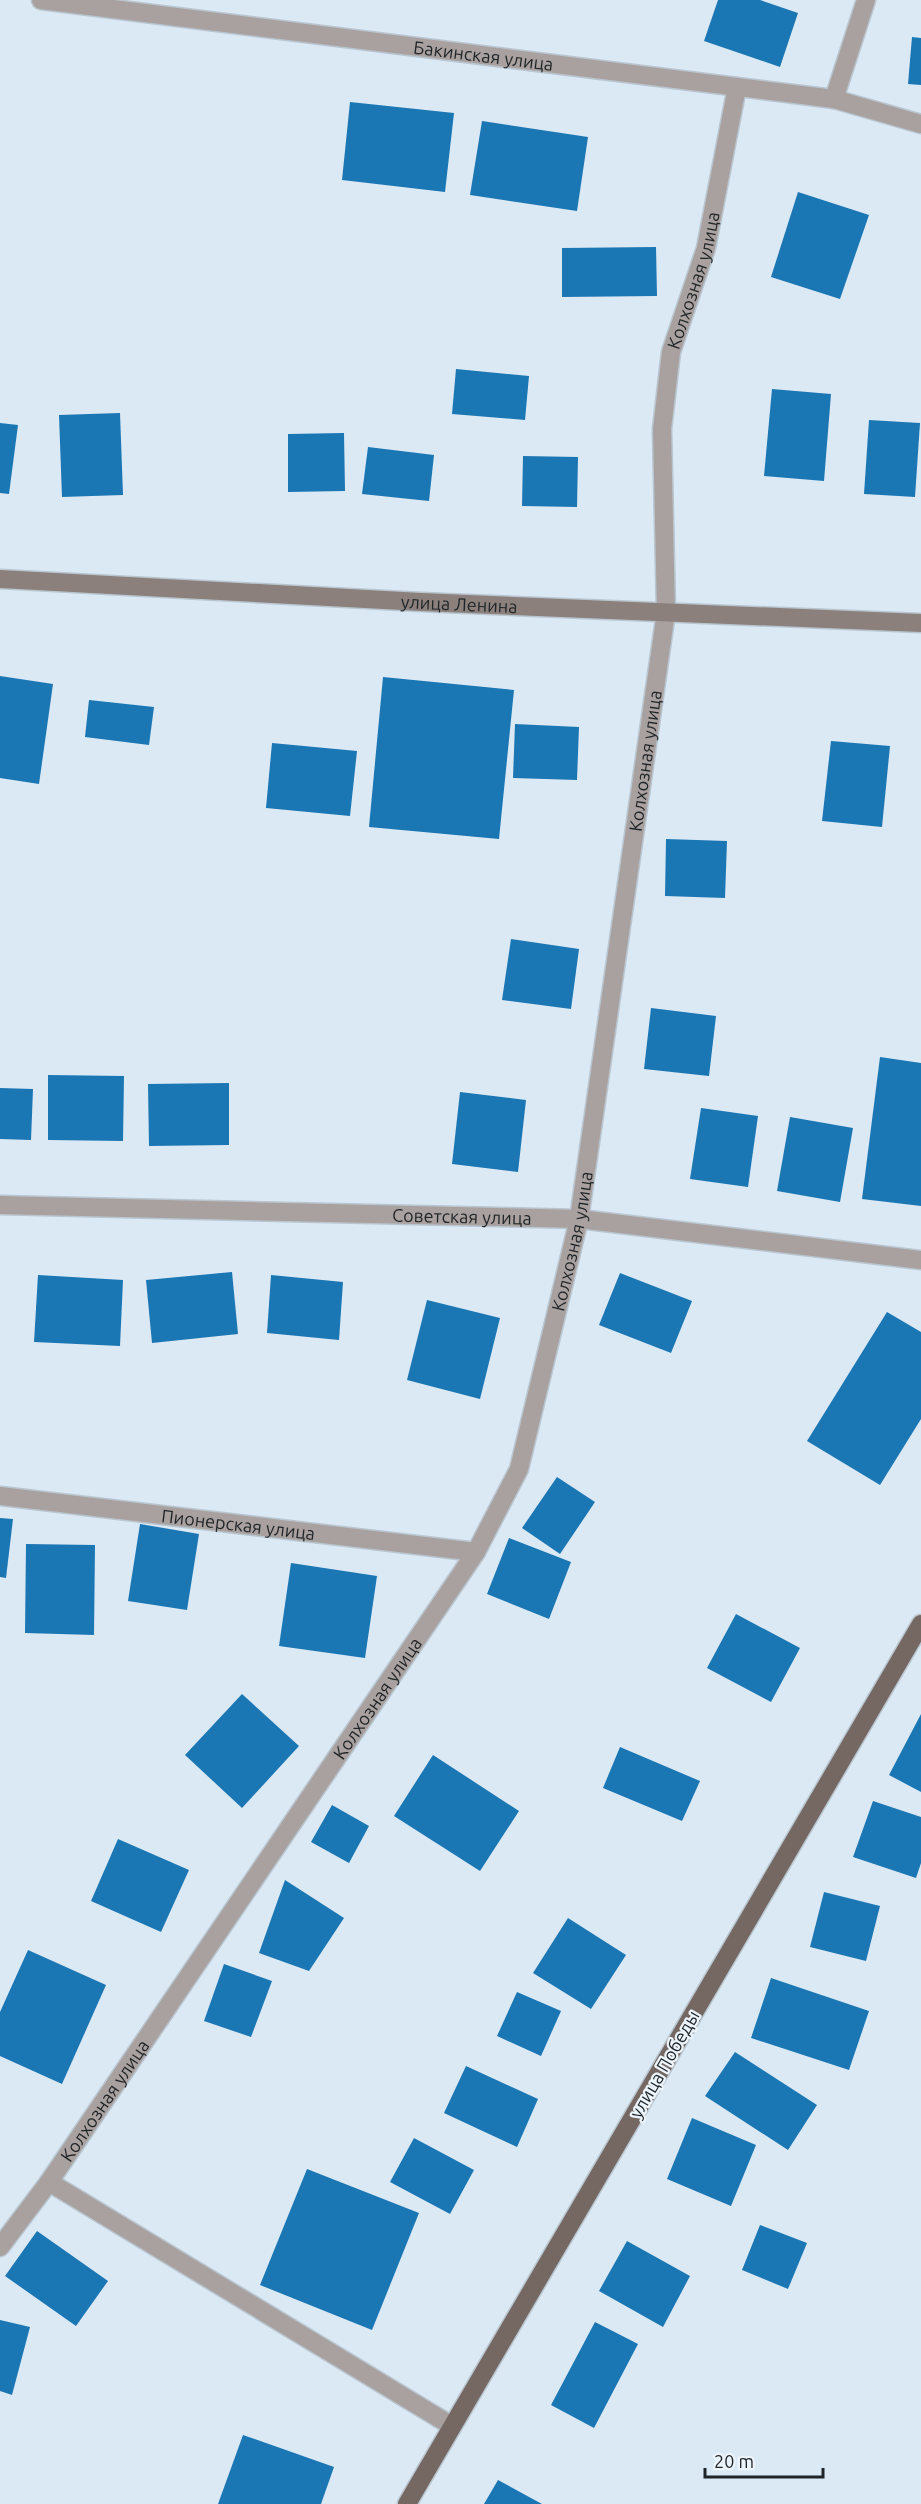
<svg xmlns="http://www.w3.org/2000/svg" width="921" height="2504" viewBox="0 0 921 2504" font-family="Ubuntu,sans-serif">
  <rect width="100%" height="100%" fill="#dbe9f5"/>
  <g fill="#1b76b4">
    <path d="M 718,0 L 760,0 L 798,13 L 780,67 L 704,41 Z"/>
    <path d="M 912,37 L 921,38 L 921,85 L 908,84 Z"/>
    <path d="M 350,102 L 454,113 L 445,192 L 342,180 Z"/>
    <path d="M 482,121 L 588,137 L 577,211 L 470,195 Z"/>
    <path d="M 798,192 L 869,215 L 840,299 L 771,277 Z"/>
    <path d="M 656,247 L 657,296 L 562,297 L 562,248 Z"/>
    <path d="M 456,369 L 529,376 L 525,420 L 452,414 Z"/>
    <path d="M 772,389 L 831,394 L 824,481 L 764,476 Z"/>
    <path d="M 120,413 L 123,495 L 62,497 L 59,415 Z"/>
    <path d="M 869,420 L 920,423 L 915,497 L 864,494 Z"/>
    <path d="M 0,423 L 18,425 L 9,494 L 0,493 Z"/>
    <path d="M 344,433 L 345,491 L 288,492 L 288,434 Z"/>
    <path d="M 368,447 L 434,455 L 429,501 L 362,494 Z"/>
    <path d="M 523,456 L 578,457 L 577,507 L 522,506 Z"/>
    <path d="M 0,676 L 53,684 L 39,784 L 0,778 Z"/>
    <path d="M 383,677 L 514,690 L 499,839 L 369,827 Z"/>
    <path d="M 89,700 L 154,707 L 149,745 L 85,737 Z"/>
    <path d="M 515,724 L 579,727 L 577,780 L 513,778 Z"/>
    <path d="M 831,741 L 890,746 L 882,827 L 822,821 Z"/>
    <path d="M 272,743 L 357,751 L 350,816 L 266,808 Z"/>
    <path d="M 666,839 L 727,841 L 725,898 L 665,896 Z"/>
    <path d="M 511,939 L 579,949 L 571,1009 L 502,1000 Z"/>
    <path d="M 651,1008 L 716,1016 L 709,1076 L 644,1069 Z"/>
    <path d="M 880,1057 L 921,1063 L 921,1206 L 862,1199 Z"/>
    <path d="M 48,1075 L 124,1076 L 123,1141 L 48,1140 Z"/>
    <path d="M 229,1083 L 229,1145 L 149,1146 L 148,1084 Z"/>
    <path d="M 0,1088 L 33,1089 L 31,1140 L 0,1139 Z"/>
    <path d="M 460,1092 L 526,1100 L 518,1172 L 452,1164 Z"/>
    <path d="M 701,1108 L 758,1116 L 748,1187 L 690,1179 Z"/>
    <path d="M 790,1117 L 853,1128 L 840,1202 L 777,1191 Z"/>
    <path d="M 232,1272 L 238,1334 L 152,1343 L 146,1280 Z"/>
    <path d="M 620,1273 L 692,1301 L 671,1353 L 599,1325 Z"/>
    <path d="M 38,1275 L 123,1280 L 120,1346 L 34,1342 Z"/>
    <path d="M 271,1275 L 343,1282 L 339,1340 L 267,1333 Z"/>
    <path d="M 427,1300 L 500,1318 L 480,1399 L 407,1380 Z"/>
    <path d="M 887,1312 L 921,1332 L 921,1419 L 880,1485 L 807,1441 Z"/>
    <path d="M 557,1477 L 595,1502 L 560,1554 L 522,1528 Z"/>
    <path d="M 0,1518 L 13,1519 L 6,1578 L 0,1577 Z"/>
    <path d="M 140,1524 L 199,1534 L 187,1610 L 128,1601 Z"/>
    <path d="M 509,1538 L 571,1562 L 549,1619 L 487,1594 Z"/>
    <path d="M 26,1544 L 95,1545 L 94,1635 L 25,1633 Z"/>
    <path d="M 291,1563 L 377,1576 L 365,1658 L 279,1646 Z"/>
    <path d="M 736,1614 L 800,1648 L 771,1702 L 707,1668 Z"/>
    <path d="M 242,1694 L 299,1746 L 242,1808 L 185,1755 Z"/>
    <path d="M 921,1714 L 921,1792 L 889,1775 Z"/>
    <path d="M 620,1747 L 700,1781 L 682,1821 L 603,1788 Z"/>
    <path d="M 433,1755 L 519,1811 L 480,1871 L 394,1816 Z"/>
    <path d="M 873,1801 L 921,1817 L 921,1863 L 916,1878 L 853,1857 Z"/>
    <path d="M 332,1805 L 369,1826 L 349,1863 L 311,1842 Z"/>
    <path d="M 118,1839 L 189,1870 L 161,1932 L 91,1901 Z"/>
    <path d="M 285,1880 L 344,1918 L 309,1971 L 259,1953 Z"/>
    <path d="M 824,1892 L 880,1906 L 866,1961 L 810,1947 Z"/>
    <path d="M 568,1918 L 626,1955 L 591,2009 L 533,1973 Z"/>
    <path d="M 28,1950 L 106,1985 L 62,2084 L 0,2056 L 0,2012 Z"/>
    <path d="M 224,1964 L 272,1981 L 251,2037 L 204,2021 Z"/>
    <path d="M 771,1978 L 869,2011 L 849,2070 L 751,2038 Z"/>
    <path d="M 517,1992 L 561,2011 L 541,2056 L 497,2036 Z"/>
    <path d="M 735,2052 L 817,2105 L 788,2150 L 705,2096 Z"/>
    <path d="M 466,2066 L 538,2099 L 517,2147 L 444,2113 Z"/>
    <path d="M 692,2118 L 756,2145 L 731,2206 L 667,2179 Z"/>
    <path d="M 414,2138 L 474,2170 L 450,2214 L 390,2182 Z"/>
    <path d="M 307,2169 L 419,2213 L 372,2330 L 260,2285 Z"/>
    <path d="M 760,2225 L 807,2243 L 788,2289 L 742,2270 Z"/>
    <path d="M 37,2231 L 108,2281 L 76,2326 L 5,2276 Z"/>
    <path d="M 627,2241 L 690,2276 L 663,2327 L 599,2291 Z"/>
    <path d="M 0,2320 L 30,2327 L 12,2395 L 0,2391 Z"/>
    <path d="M 595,2322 L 638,2344 L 594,2428 L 551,2405 Z"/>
    <path d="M 243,2435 L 334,2467 L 321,2504 L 218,2504 Z"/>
    <path d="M 498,2480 L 542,2504 L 484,2504 Z"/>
  </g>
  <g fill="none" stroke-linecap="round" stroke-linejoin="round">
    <defs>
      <g id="minor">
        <path id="s1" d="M 41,0 L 834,99 L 921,124"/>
        <path d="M 834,99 L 866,0"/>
        <path id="s2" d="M 0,1205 L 579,1219 L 921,1260"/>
        <path id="s3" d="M 0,1496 L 476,1552"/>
        <path d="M 49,2182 L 452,2426"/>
        <path id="s4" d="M 0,2247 L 49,2182 L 476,1552 L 519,1469 L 579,1219 L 666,612 L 662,429 L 671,352 L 706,248 L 737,87"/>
      </g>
      <g id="secondary">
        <path id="s5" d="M 0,579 L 421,602 L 921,623"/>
      </g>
      <path id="primary" d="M 407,2504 L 921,1624"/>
    </defs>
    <use href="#minor" stroke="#b9c6d0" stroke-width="21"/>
    <use href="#secondary" stroke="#b9c6d0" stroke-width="21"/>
    <use href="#primary" stroke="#b9c6d0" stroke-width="21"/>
    <use href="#minor" stroke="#a9a19f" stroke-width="18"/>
    <use href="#secondary" stroke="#8b807c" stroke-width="18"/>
    <use href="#primary" stroke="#756863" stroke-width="18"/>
  </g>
  <g text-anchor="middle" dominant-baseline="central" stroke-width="4.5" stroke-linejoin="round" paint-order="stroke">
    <g font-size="18" fill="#1f2428" stroke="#edf5fc">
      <text stroke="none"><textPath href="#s1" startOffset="446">Бакинская улица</textPath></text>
      <text stroke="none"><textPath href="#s4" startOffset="2142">Колхозная улица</textPath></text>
      <text stroke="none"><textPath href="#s5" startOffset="460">улица Ленина</textPath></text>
      <text stroke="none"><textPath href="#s4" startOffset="1656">Колхозная улица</textPath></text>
      <text stroke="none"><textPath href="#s2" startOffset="462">Советская улица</textPath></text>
      <text stroke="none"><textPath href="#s4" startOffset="1170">Колхозная улица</textPath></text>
      <text stroke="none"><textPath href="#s3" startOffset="240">Пионерская улица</textPath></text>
      <text stroke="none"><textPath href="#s4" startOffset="666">Колхозная улица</textPath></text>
      <text transform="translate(664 2064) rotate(-60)">улица Победы</text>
      <text stroke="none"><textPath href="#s4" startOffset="180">Колхозная улица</textPath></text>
    </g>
  </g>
  <path d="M705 2468v9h118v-9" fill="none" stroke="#1f2428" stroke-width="3"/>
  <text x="714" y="2468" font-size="18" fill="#1f2428" stroke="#edf5fc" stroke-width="4.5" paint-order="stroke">20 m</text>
</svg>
